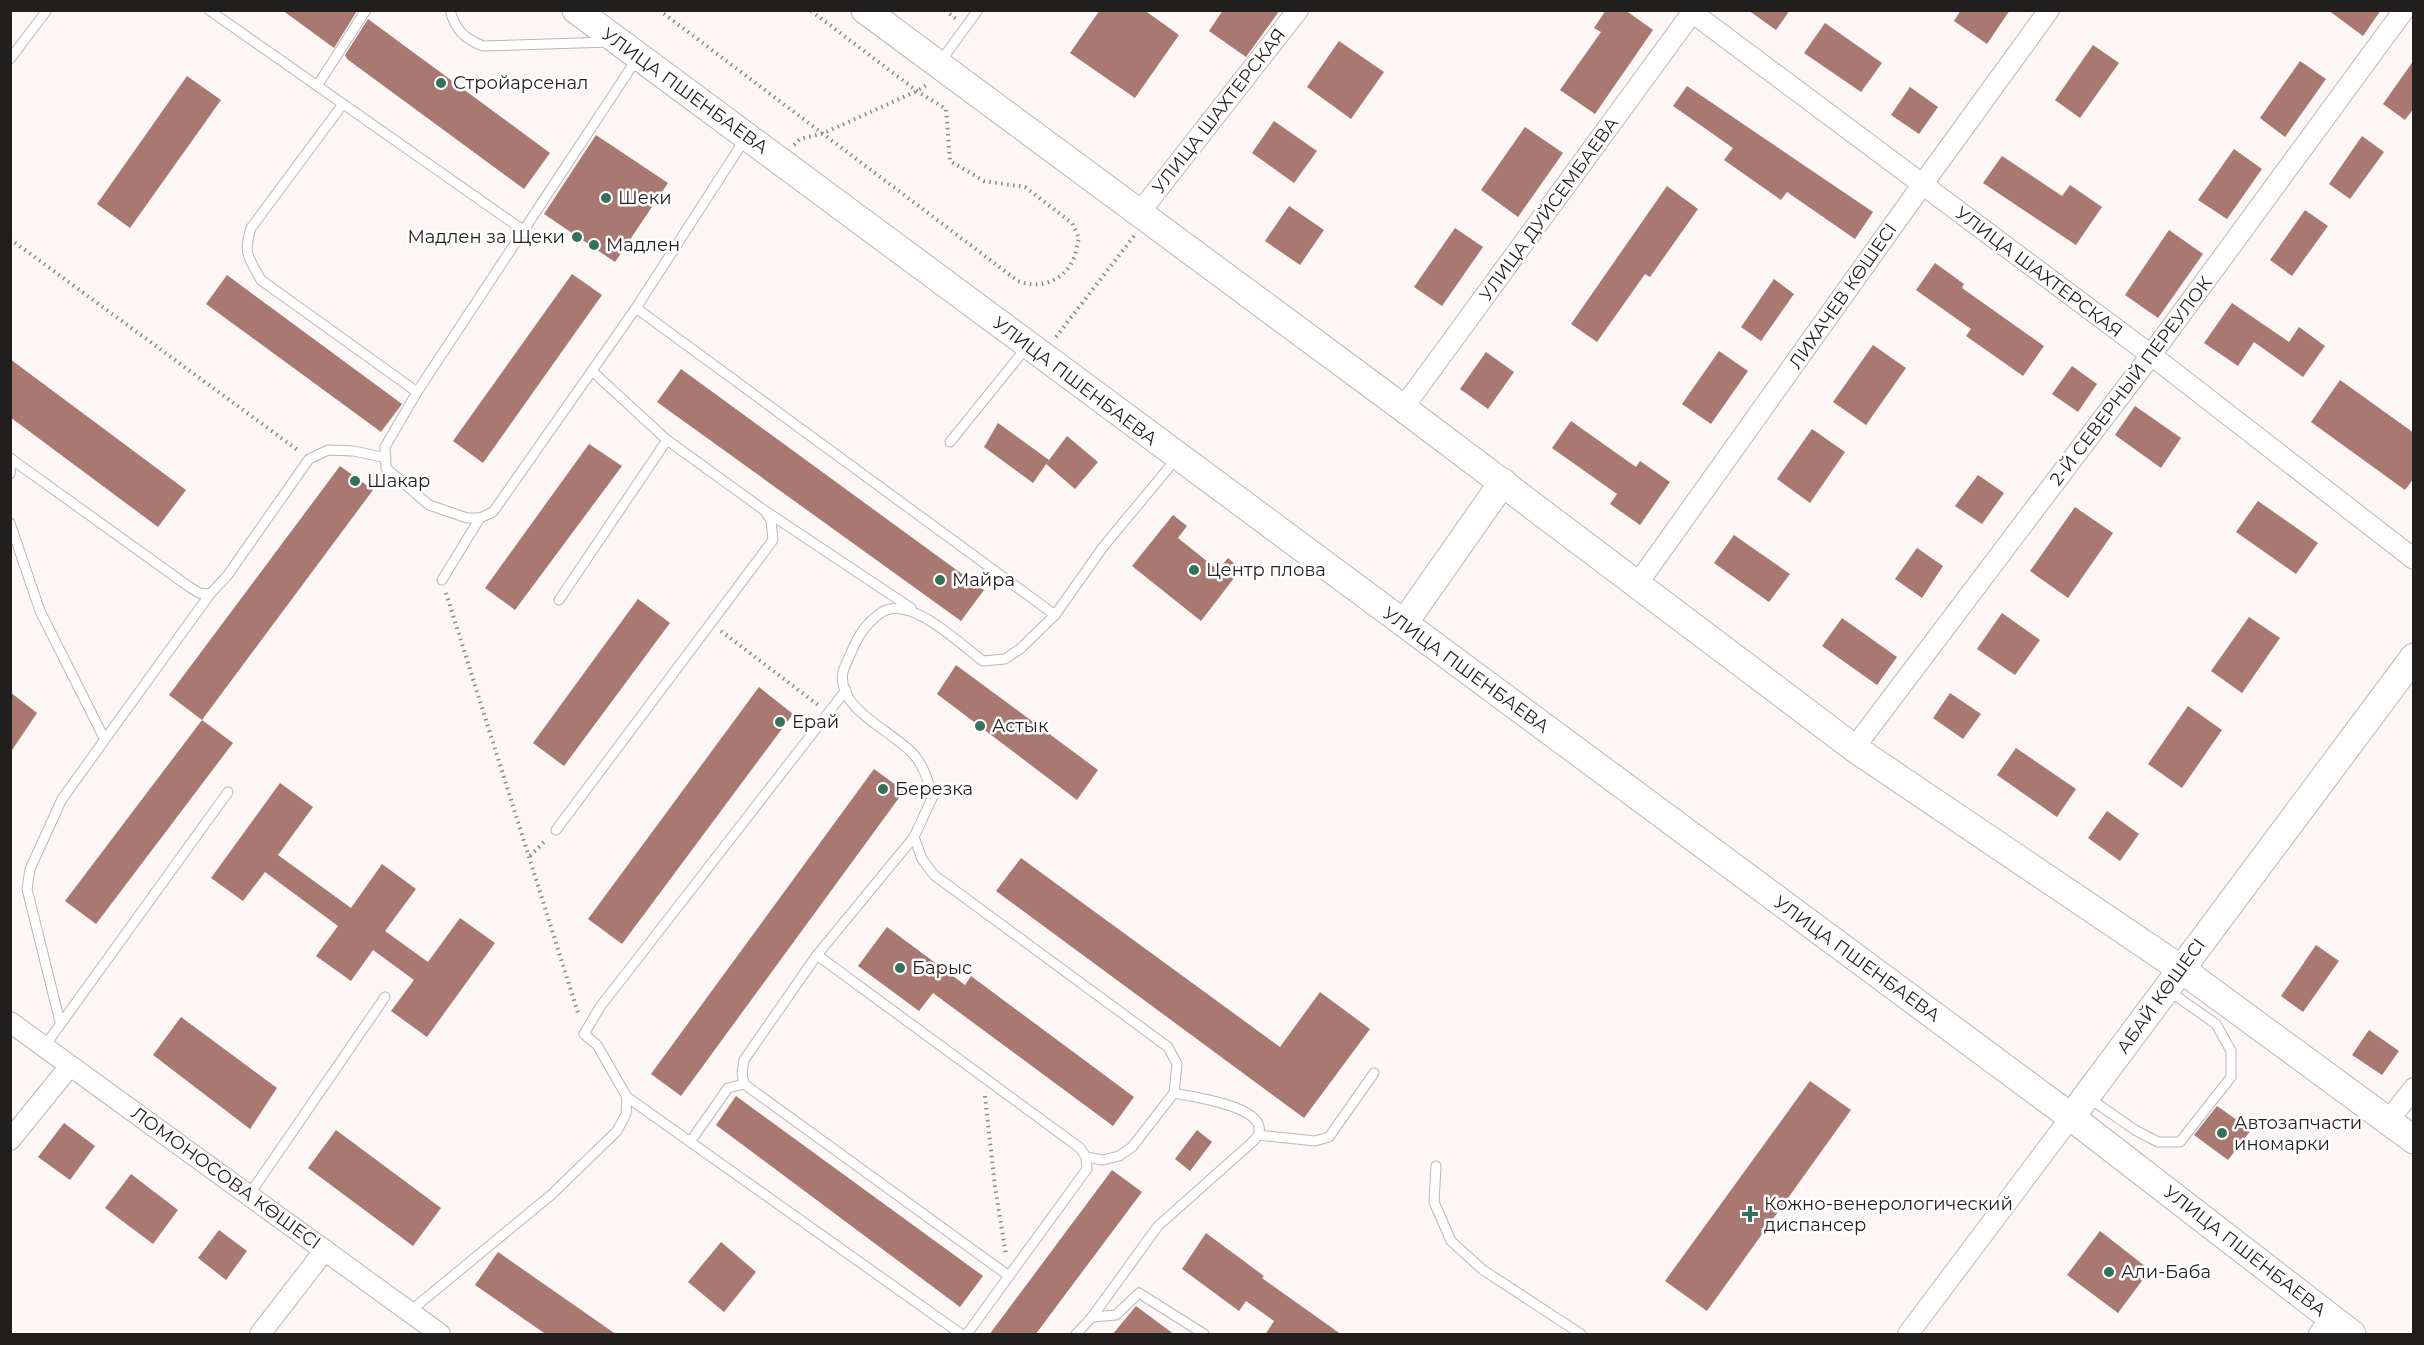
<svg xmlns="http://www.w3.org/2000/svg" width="2424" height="1345" viewBox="0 0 2424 1345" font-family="Montserrat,sans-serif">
  <rect width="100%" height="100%" fill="#fcf6f5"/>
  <g fill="#a97871">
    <path d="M 282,10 L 357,10 L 357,11 L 334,48 Z"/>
    <path d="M 1100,10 L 1144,10 L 1179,35 L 1135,98 L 1070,53 Z"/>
    <path d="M 1223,10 L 1280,10 L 1246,57 L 1209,31 Z"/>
    <path d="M 1606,10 L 1625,10 L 1653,30 L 1595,114 L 1560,90 L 1601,32 L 1594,28 Z"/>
    <path d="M 1748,10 L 1790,10 L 1776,30 Z"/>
    <path d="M 1961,10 L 2010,10 L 1987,44 L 1954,21 Z"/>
    <path d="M 2328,10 L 2381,10 L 2363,36 Z"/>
    <path d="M 368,19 L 550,153 L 524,189 L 347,59 L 345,55 Z"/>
    <path d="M 1825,23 L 1882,63 L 1861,92 L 1804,53 Z"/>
    <path d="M 1339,41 L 1384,72 L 1351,119 L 1307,87 Z"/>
    <path d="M 2093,45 L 2119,63 L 2080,118 L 2055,100 Z"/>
    <path d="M 2414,60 L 2414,108 L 2405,120 L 2383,104 Z"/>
    <path d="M 2300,61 L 2326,79 L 2285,137 L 2260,118 Z"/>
    <path d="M 187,76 L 221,100 L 130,228 L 97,204 Z"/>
    <path d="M 1687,86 L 1873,212 L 1855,239 L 1787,192 L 1781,200 L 1724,160 L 1733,148 L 1673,106 Z"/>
    <path d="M 1910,87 L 1938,107 L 1919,134 L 1891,115 Z"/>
    <path d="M 1274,121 L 1317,151 L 1294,183 L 1252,153 Z"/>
    <path d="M 1525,127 L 1563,153 L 1518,217 L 1481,190 Z"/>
    <path d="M 596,135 L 668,183 L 615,262 L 544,214 Z"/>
    <path d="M 2362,136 L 2384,152 L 2350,199 L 2329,184 Z"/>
    <path d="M 2234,149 L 2262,169 L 2227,219 L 2198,200 Z"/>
    <path d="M 2002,156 L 2062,196 L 2070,185 L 2102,207 L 2076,245 L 1983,183 Z"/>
    <path d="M 1667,186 L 1698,209 L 1650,277 L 1645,274 L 1597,342 L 1571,324 Z"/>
    <path d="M 1289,206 L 1324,230 L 1300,265 L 1265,241 Z"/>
    <path d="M 2305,210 L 2328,226 L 2292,276 L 2270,260 Z"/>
    <path d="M 1455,228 L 1483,247 L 1442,306 L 1414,287 Z"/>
    <path d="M 2169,230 L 2203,254 L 2158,318 L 2125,295 Z"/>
    <path d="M 1935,263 L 1964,284 L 1962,288 L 2044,346 L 2023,376 L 1966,336 L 1971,329 L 1916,290 Z"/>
    <path d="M 572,274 L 602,295 L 483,463 L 453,441 Z"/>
    <path d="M 227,275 L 402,404 L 381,432 L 206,304 Z"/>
    <path d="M 1774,279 L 1794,294 L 1761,341 L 1741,327 Z"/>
    <path d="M 2232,303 L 2289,342 L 2299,327 L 2325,346 L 2303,377 L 2254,342 L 2238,366 L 2204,343 Z"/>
    <path d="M 1873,345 L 1906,368 L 1866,425 L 1833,402 Z"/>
    <path d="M 1719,351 L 1748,371 L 1711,424 L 1682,404 Z"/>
    <path d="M 1486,352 L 1514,372 L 1488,409 L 1460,389 Z"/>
    <path d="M 10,359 L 186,490 L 158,527 L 10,417 Z"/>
    <path d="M 2072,366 L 2097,384 L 2078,412 L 2052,394 Z"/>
    <path d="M 681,369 L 984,590 L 961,621 L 657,402 Z"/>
    <path d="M 2340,380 L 2414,433 L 2414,478 L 2405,490 L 2311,422 Z"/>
    <path d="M 2135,406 L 2181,438 L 2161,468 L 2115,435 Z"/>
    <path d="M 1571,421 L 1636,467 L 1640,461 L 1670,482 L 1640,525 L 1610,504 L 1617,494 L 1552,448 Z"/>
    <path d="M 998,423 L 1049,460 L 1033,483 L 984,447 Z"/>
    <path d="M 1812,429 L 1845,452 L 1810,503 L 1777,479 Z"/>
    <path d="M 1067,436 L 1098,462 L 1075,489 L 1046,464 Z"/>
    <path d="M 589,444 L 622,466 L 515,610 L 485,588 Z"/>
    <path d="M 340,466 L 373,490 L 202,720 L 169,695 Z"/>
    <path d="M 1978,475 L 2004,493 L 1982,524 L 1955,506 Z"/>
    <path d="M 2258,501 L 2318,543 L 2296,574 L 2236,532 Z"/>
    <path d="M 2075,507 L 2113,533 L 2068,598 L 2030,571 Z"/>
    <path d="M 1173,515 L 1187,526 L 1178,538 L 1218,570 L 1228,558 L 1241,569 L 1201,621 L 1132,566 Z"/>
    <path d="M 1734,535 L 1790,574 L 1769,602 L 1714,563 Z"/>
    <path d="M 1917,548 L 1943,566 L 1922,598 L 1895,579 Z"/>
    <path d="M 638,599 L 670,623 L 564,766 L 533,743 Z"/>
    <path d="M 2002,613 L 2040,640 L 2015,675 L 1977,649 Z"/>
    <path d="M 2249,617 L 2280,638 L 2242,693 L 2211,671 Z"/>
    <path d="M 1842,618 L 1897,657 L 1877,685 L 1822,646 Z"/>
    <path d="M 956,665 L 1098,770 L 1077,800 L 937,694 Z"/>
    <path d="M 759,687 L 793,714 L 622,944 L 588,919 Z"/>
    <path d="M 10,692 L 37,713 L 10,753 Z"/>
    <path d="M 1950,693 L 1981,714 L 1963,739 L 1933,718 Z"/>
    <path d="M 2188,706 L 2222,730 L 2182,788 L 2148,764 Z"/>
    <path d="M 202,720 L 233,743 L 96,924 L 65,901 Z"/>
    <path d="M 2016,748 L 2076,789 L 2057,817 L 1997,775 Z"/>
    <path d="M 874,769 L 904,791 L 681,1096 L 651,1074 Z"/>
    <path d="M 280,783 L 313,807 L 278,855 L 351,908 L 382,864 L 416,889 L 385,931 L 428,962 L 460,918 L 495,943 L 427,1037 L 391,1011 L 414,980 L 373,950 L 351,981 L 316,956 L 338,926 L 265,872 L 243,901 L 211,878 Z"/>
    <path d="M 2107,811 L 2139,834 L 2120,861 L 2088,838 Z"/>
    <path d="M 1021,858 L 1280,1047 L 1320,992 L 1370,1029 L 1304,1118 L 996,891 Z"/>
    <path d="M 887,927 L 965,985 L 971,976 L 1134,1097 L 1113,1126 L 933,993 L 919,1011 L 858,966 Z"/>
    <path d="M 2316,945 L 2339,961 L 2303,1012 L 2281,996 Z"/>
    <path d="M 181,1017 L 277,1088 L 250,1129 L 153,1055 Z"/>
    <path d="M 2369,1030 L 2399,1051 L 2382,1075 L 2352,1055 Z"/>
    <path d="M 1810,1081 L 1851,1110 L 1707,1311 L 1665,1281 Z"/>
    <path d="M 736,1096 L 983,1276 L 960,1307 L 716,1125 Z"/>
    <path d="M 2217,1106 L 2251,1130 L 2228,1160 L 2194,1135 Z"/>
    <path d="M 64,1123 L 95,1146 L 70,1180 L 38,1157 Z"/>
    <path d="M 336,1130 L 441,1208 L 413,1246 L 308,1168 Z"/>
    <path d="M 1197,1130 L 1212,1142 L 1190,1171 L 1175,1159 Z"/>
    <path d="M 1112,1170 L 1142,1192 L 1035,1335 L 989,1335 Z"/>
    <path d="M 131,1174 L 178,1210 L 153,1244 L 105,1208 Z"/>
    <path d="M 219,1230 L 247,1251 L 226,1280 L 198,1258 Z"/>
    <path d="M 2100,1231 L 2150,1270 L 2118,1313 L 2067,1275 Z"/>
    <path d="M 1206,1233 L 1264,1276 L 1262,1278 L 1342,1335 L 1265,1335 L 1274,1321 L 1246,1301 L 1239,1311 L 1182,1269 Z"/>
    <path d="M 721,1242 L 756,1272 L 724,1312 L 688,1282 Z"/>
    <path d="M 498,1252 L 617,1335 L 547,1335 L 475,1285 Z"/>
    <path d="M 1136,1306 L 1175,1335 L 1112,1335 Z"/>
  </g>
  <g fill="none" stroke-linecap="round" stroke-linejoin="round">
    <defs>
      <g id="lane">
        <path d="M 209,10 L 523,230"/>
        <path d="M 450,10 C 455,30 465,39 483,46 L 609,42"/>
        <path d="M 638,57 L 417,392 L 385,447 L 386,468 L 429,505 L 467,518 L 480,518 L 493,512 L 636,308 L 745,139"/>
        <path d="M 10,59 L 47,10"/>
        <path d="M 940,62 L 978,10"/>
        <path d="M 317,86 L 366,10"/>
        <path d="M 343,104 L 251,228 C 243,253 248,257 261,280 L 417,392"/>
        <path d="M 636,308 L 1055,615"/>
        <path d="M 950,442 L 1026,348"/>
        <path d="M 10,458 L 188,586 L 199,593 L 210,594 L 227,576 L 309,459 L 328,450 L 354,451 L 386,458"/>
        <path d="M 10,474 L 12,459"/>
        <path d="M 767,512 L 911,608"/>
        <path d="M 10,523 L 40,611 L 104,738"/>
        <path d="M 442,580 L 480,518"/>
        <path d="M 559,600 L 667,440"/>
        <path d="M 556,830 L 773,540 L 771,520 L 764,510 L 667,440 L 592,371"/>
        <path d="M 914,837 L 922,859 L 934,875 L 1168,1047 L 1177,1064 L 1174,1093 L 1132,1147 L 1119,1156 L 1103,1160 L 1086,1157"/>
        <path d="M 817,955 L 1080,1148 L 1086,1157 L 1087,1169 L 1009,1276"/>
        <path d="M 60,1022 L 27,889 L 30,869 L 62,799 L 210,594"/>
        <path d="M 44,1047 L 228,792"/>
        <path d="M 627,1097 L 961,1334"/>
        <path d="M 2089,1098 L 2135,1130 L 2158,1142 L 2180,1142 L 2231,1077 L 2231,1051 L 2216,1024 L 2169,991"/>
        <path d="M 1258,1135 L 1315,1141 L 1329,1137 L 1374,1073"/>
        <path d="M 690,1142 L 728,1088 L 744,1084"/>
        <path d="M 1436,1166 L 1434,1202 L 1451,1241 L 1483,1270 L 1581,1334"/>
        <path d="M 249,1195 L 385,997"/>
        <path d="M 409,1312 L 551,1195 L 617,1131 L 626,1114 L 627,1097 L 597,1045 L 584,1034 L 600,1007 L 846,690"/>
        <path d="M 1092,1317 L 1116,1315 L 1139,1293 L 1204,1334"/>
        <path d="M 967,1334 L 1009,1276 L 744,1084 L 742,1073 L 744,1060 L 817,955 L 914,837 L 933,796 C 928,782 924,766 914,755 C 894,731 836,710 843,672 C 844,667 848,660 850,655 C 858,637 862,628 878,615 C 906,590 960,644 983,661 L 1005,659 L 1020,649 L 1055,615 L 1103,547 L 1176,459"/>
        <path d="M 1076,1334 L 1092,1317 L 1158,1226 L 1249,1145 C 1252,1142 1257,1138 1258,1135 C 1270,1106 1191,1097 1174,1093"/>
      </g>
      <g id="street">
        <path d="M 1689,10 L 2151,355 L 2414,559"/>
        <path d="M 1140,212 L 1298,10"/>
        <path d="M 1403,408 L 1694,10"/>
        <path d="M 1638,583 L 1922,185 L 2049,10"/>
        <path d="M 1854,748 L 2151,355 L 2404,10"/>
        <path d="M 10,1022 L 440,1334"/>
        <path d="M 2388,1121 L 2414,1088"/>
        <path d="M 10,1140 L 70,1066"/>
        <path d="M 260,1334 L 325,1250"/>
        <path d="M 1908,1334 L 2071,1117"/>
        <path d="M 2319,1334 L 2331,1318"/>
      </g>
      <g id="secondary">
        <path d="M 576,10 L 2071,1117 L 2352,1334"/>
        <path d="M 865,10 L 1403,408 L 1854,748 L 2181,969 L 2414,1140"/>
        <path d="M 1404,623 L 1503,482"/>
        <path d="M 2071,1117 L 2414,657"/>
      </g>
    </defs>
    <use href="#lane" stroke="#bcb7b6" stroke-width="11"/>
    <use href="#street" stroke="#bcb7b6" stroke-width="22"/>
    <use href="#secondary" stroke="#bcb7b6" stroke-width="29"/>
    <g stroke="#8d8988" stroke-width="4" stroke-dasharray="1.5 4.5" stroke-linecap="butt">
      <path d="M 659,10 L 1018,281 C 1038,289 1062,282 1072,262 C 1076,255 1077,245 1079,238 L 1072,223 L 1025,187 L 984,181 L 950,161 L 946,109 L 917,91 L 810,10"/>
      <path d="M 945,10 L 956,19"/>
      <path d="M 794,145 L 800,139 L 824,133 L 917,91 L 928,84"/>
      <path d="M 10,239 L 299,451"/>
      <path d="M 1056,337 L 1134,236"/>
      <path d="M 446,593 L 579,1016"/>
      <path d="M 721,631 L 818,705"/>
      <path d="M 530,856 L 546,840"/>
      <path d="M 985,1096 L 995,1187 L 1006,1255"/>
    </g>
    <use href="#lane" stroke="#fff" stroke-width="9"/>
    <use href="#street" stroke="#fff" stroke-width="20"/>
    <use href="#secondary" stroke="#fff" stroke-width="27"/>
  </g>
  <g fill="#35715b" stroke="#fff" stroke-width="2">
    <circle cx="441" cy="83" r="6"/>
    <circle cx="606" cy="198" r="6"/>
    <circle cx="577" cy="237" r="6"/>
    <circle cx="594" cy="245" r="6"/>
    <circle cx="355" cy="481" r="6"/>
    <circle cx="1194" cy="570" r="6"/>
    <circle cx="940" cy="580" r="6"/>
    <circle cx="780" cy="722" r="6"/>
    <circle cx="980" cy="726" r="6"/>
    <circle cx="883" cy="789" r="6"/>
    <circle cx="900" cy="968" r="6"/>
    <circle cx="2222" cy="1133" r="6"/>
    <path d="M1747 1205h6v6h6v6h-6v6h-6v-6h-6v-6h6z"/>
    <circle cx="2109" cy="1272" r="6"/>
  </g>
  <g text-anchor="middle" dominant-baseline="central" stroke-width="5" stroke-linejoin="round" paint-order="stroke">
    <g font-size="18" fill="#211f1e" stroke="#fff" text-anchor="start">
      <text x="453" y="83">Стройарсенал</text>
      <text x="618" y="198">Шеки</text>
      <text x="565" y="237" text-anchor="end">Мадлен за Щеки</text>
      <text x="606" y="245">Мадлен</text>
      <text x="367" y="481">Шакар</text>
      <text x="1206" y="570">Центр плова</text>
      <text x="952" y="580">Майра</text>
      <text x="792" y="722">Ерай</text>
      <text x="992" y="726">Астык</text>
      <text x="895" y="789">Березка</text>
      <text x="912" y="968">Барыс</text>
      <text x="2234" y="1123">Автозапчасти<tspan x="2234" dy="21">иномарки</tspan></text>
      <text x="1764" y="1204">Кожно-венерологический<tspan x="1764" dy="21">диспансер</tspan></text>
      <text x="2121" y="1272">Али-Баба</text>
    </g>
    <g font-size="18" fill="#211f1e" stroke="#fff">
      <text transform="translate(685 91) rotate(36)">УЛИЦА ПШЕНБАЕВА</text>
      <text transform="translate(1219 111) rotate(-52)">УЛИЦА ШАХТЕРСКАЯ</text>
      <text transform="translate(1549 209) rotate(-54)">УЛИЦА ДУЙСЕМБАЕВА</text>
      <text transform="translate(2039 272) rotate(37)">УЛИЦА ШАХТЕРСКАЯ</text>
      <text transform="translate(1843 296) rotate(-55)">ЛИХАЧЕВ КӨШЕСІ</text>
      <text transform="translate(1075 381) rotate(37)">УЛИЦА ПШЕНБАЕВА</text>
      <text transform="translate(2131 381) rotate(-53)">2-Й СЕВЕРНЫЙ ПЕРЕУЛОК</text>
      <text transform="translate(1466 670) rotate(36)">УЛИЦА ПШЕНБАЕВА</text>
      <text transform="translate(1857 959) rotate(36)">УЛИЦА ПШЕНБАЕВА</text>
      <text transform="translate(2161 996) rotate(-54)">АБАЙ КӨШЕСІ</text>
      <text transform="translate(226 1178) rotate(36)">ЛОМОНОСОВА КӨШЕСІ</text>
      <text transform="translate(2245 1251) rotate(38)">УЛИЦА ПШЕНБАЕВА</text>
    </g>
  </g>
  <rect width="2424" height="1345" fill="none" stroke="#211f1e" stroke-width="24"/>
</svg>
